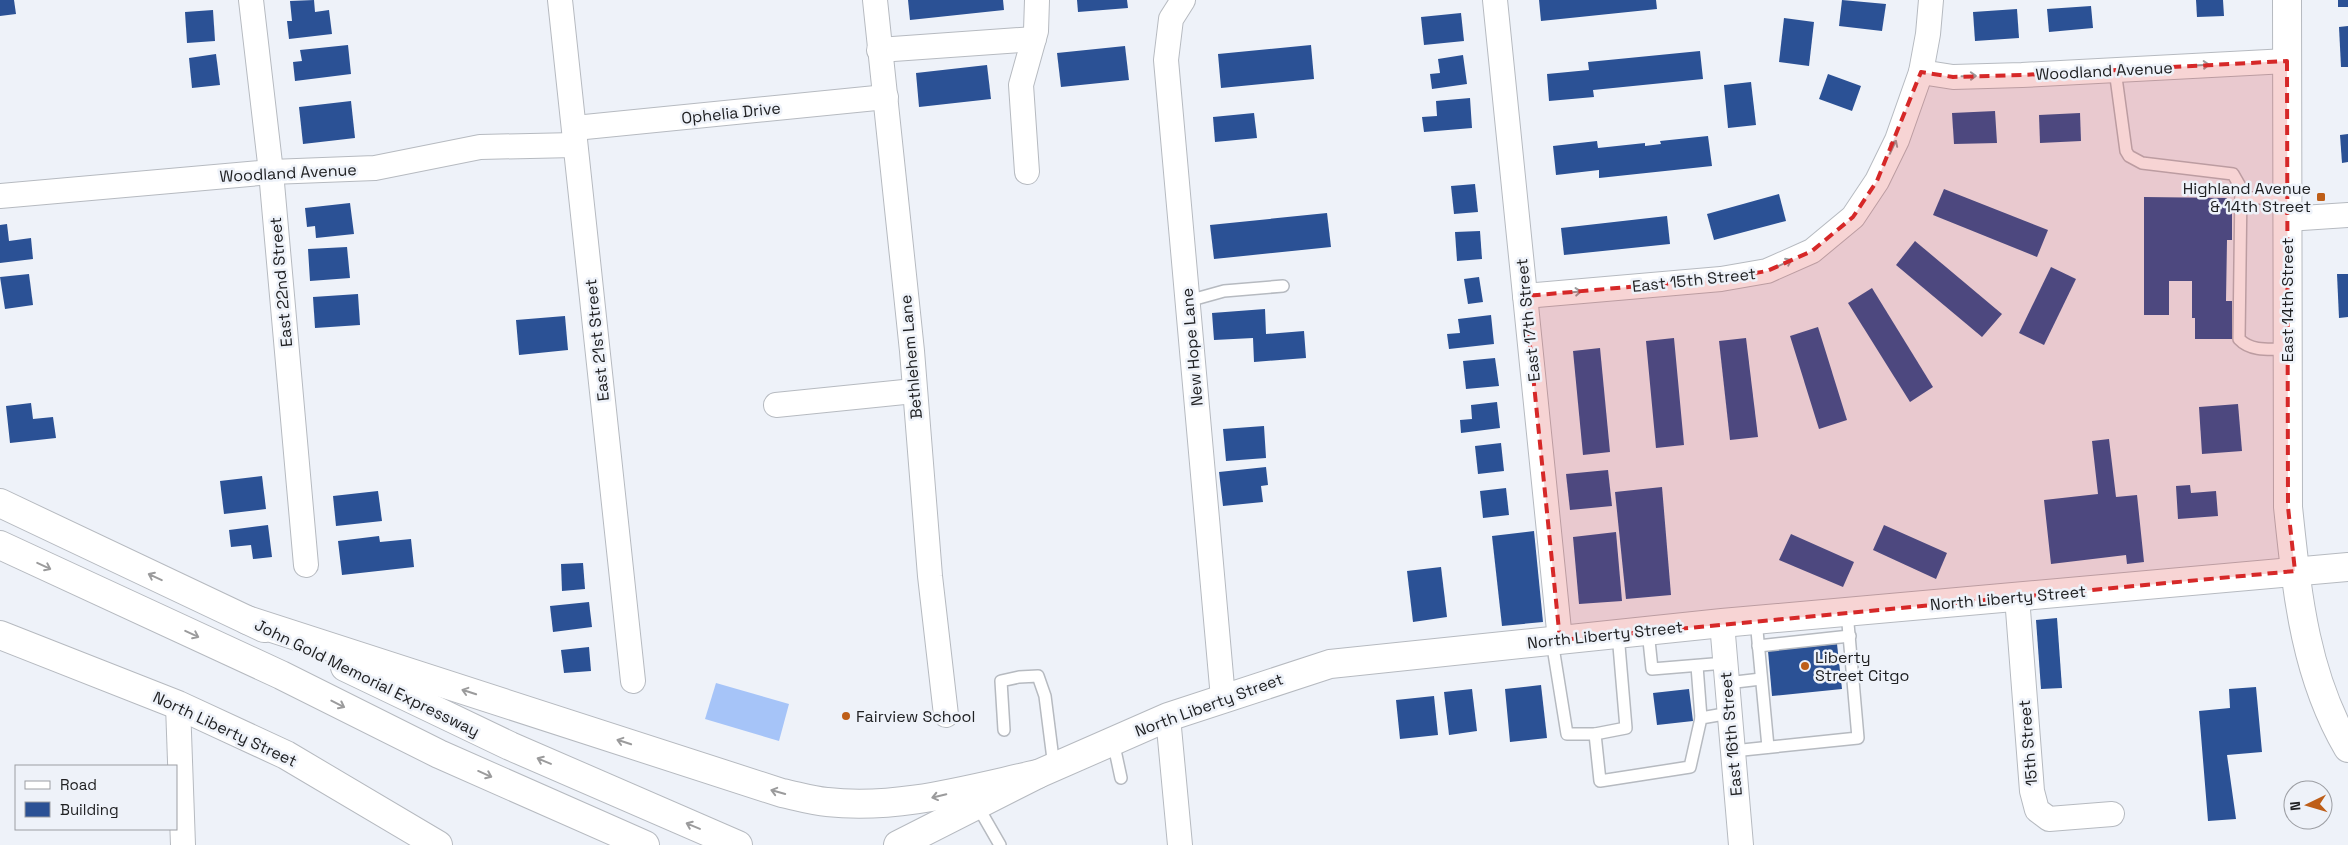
<svg xmlns="http://www.w3.org/2000/svg" width="2348" height="845" viewBox="0 0 2348 845" font-family="'Space Grotesk',sans-serif">
  <rect width="100%" height="100%" fill="#eef2f9"/>
  <path fill="#a6c4f8" d="M 716,683 L 789,704 L 779,741 L 705,719 Z"/>
  <g fill="#2b5195">
    <path d="M 0,0 L 14,0 L 16,14 L 0,16 Z"/>
    <path d="M 314,0 L 315,12 L 329,10 L 332,34 L 289,39 L 287,21 L 292,21 L 290,1 Z"/>
    <path d="M 908,0 L 1003,0 L 1004,10 L 910,20 Z"/>
    <path d="M 1077,0 L 1127,0 L 1128,8 L 1078,12 Z"/>
    <path d="M 1539,0 L 1656,0 L 1657,9 L 1541,21 Z"/>
    <path d="M 1842,0 L 1886,4 L 1882,31 L 1839,26 Z"/>
    <path d="M 2196,0 L 2223,0 L 2224,16 L 2197,17 Z"/>
    <rect x="2338" y="0" width="10" height="7"/>
    <path d="M 2091,6 L 2093,28 L 2049,32 L 2047,9 Z"/>
    <path d="M 2017,9 L 2019,38 L 1975,41 L 1973,12 Z"/>
    <path d="M 213,10 L 215,41 L 187,43 L 185,12 Z"/>
    <path d="M 1461,13 L 1464,41 L 1424,45 L 1421,17 Z"/>
    <path d="M 1784,18 L 1814,22 L 1809,66 L 1779,62 Z"/>
    <path d="M 2348,26 L 2348,67 L 2341,67 L 2339,27 Z"/>
    <path d="M 348,45 L 351,74 L 295,81 L 293,62 L 302,61 L 300,50 Z"/>
    <path d="M 1311,45 L 1314,79 L 1221,88 L 1218,54 Z"/>
    <path d="M 1125,46 L 1129,80 L 1061,87 L 1057,53 Z"/>
    <path d="M 1700,51 L 1703,79 L 1593,90 L 1594,97 L 1549,101 L 1547,74 L 1589,70 L 1588,62 Z"/>
    <path d="M 216,54 L 220,85 L 192,88 L 189,58 Z"/>
    <path d="M 1463,55 L 1467,84 L 1432,89 L 1430,74 L 1440,73 L 1438,59 Z"/>
    <path d="M 987,65 L 991,99 L 919,107 L 916,73 Z"/>
    <path d="M 1828,74 L 1861,86 L 1852,111 L 1819,99 Z"/>
    <path d="M 1751,82 L 1756,125 L 1728,128 L 1724,85 Z"/>
    <path d="M 1470,98 L 1472,128 L 1424,132 L 1422,117 L 1437,116 L 1436,101 Z"/>
    <path d="M 351,101 L 355,138 L 303,144 L 299,107 Z"/>
    <path d="M 1995,111 L 1997,143 L 1954,144 L 1952,113 Z"/>
    <path d="M 1254,113 L 1257,138 L 1215,142 L 1213,117 Z"/>
    <path d="M 2080,113 L 2081,141 L 2040,143 L 2039,115 Z"/>
    <path d="M 2348,134 L 2348,162 L 2342,163 L 2340,135 Z"/>
    <path d="M 1708,136 L 1712,166 L 1599,178 L 1599,170 L 1556,175 L 1553,146 L 1597,141 L 1598,148 L 1645,143 L 1645,146 L 1661,144 L 1660,141 Z"/>
    <path d="M 1475,184 L 1478,212 L 1454,214 L 1451,186 Z"/>
    <path d="M 1944,189 L 2048,230 L 2037,257 L 1933,215 Z"/>
    <path d="M 1779,194 L 1786,221 L 1714,240 L 1707,214 Z"/>
    <path d="M 2144,197 L 2227,198 L 2227,212 L 2232,212 L 2232,240 L 2227,240 L 2226,301 L 2232,301 L 2232,339 L 2195,339 L 2195,318 L 2192,318 L 2192,281 L 2169,281 L 2169,315 L 2144,315 Z"/>
    <path d="M 350,203 L 354,234 L 316,238 L 315,226 L 307,227 L 305,208 Z"/>
    <path d="M 1327,213 L 1331,247 L 1214,259 L 1210,225 Z"/>
    <path d="M 1667,216 L 1670,244 L 1564,255 L 1561,228 Z"/>
    <path d="M 7,224 L 9,241 L 31,238 L 33,259 L 0,263 L 0,225 Z"/>
    <path d="M 1480,231 L 1482,259 L 1457,261 L 1455,232 Z"/>
    <path d="M 1915,241 L 2002,314 L 1982,337 L 1896,265 Z"/>
    <path d="M 347,247 L 350,278 L 310,281 L 308,249 Z"/>
    <path d="M 2051,267 L 2076,279 L 2044,345 L 2019,333 Z"/>
    <path d="M 29,274 L 33,305 L 5,309 L 0,277 Z"/>
    <path d="M 2337,274 L 2348,274 L 2348,317 L 2339,318 Z"/>
    <path d="M 1479,277 L 1483,302 L 1468,304 L 1464,279 Z"/>
    <path d="M 1872,288 L 1933,387 L 1910,402 L 1848,303 Z"/>
    <path d="M 358,294 L 360,325 L 315,328 L 313,297 Z"/>
    <path d="M 1265,309 L 1266,334 L 1304,331 L 1306,358 L 1254,362 L 1253,338 L 1214,340 L 1212,313 Z"/>
    <path d="M 1491,315 L 1494,344 L 1449,349 L 1447,334 L 1460,333 L 1458,319 Z"/>
    <path d="M 565,316 L 568,350 L 519,355 L 516,320 Z"/>
    <path d="M 1818,327 L 1847,420 L 1819,429 L 1790,336 Z"/>
    <path d="M 1674,338 L 1684,445 L 1656,448 L 1646,341 Z"/>
    <path d="M 1746,338 L 1758,437 L 1730,440 L 1719,341 Z"/>
    <path d="M 1600,348 L 1610,452 L 1583,455 L 1573,351 Z"/>
    <path d="M 1495,358 L 1499,386 L 1466,389 L 1463,361 Z"/>
    <path d="M 1497,402 L 1500,428 L 1461,433 L 1460,420 L 1472,419 L 1471,405 Z"/>
    <path d="M 31,403 L 33,419 L 53,417 L 56,438 L 10,443 L 6,406 Z"/>
    <path d="M 2238,404 L 2242,451 L 2202,454 L 2199,407 Z"/>
    <path d="M 1264,426 L 1266,458 L 1226,461 L 1223,429 Z"/>
    <path d="M 2109,439 L 2116,497 L 2137,495 L 2144,562 L 2127,564 L 2126,555 L 2051,564 L 2044,500 L 2098,494 L 2092,441 Z"/>
    <path d="M 1501,443 L 1504,471 L 1478,474 L 1475,446 Z"/>
    <path d="M 1266,467 L 1268,485 L 1261,486 L 1263,502 L 1223,506 L 1219,472 Z"/>
    <path d="M 1608,470 L 1612,506 L 1570,510 L 1566,474 Z"/>
    <path d="M 262,476 L 266,509 L 224,514 L 220,481 Z"/>
    <path d="M 2190,485 L 2191,493 L 2216,491 L 2218,516 L 2178,519 L 2176,486 Z"/>
    <path d="M 1662,487 L 1671,595 L 1626,599 L 1615,492 Z"/>
    <path d="M 1506,488 L 1509,515 L 1483,518 L 1480,491 Z"/>
    <path d="M 378,491 L 382,521 L 336,526 L 333,496 Z"/>
    <path d="M 268,525 L 272,557 L 253,559 L 251,545 L 231,547 L 229,530 Z"/>
    <path d="M 1884,525 L 1947,553 L 1936,579 L 1873,550 Z"/>
    <path d="M 1534,531 L 1543,622 L 1502,626 L 1492,536 Z"/>
    <path d="M 1616,532 L 1622,601 L 1579,604 L 1573,537 Z"/>
    <path d="M 1791,534 L 1854,562 L 1843,587 L 1779,560 Z"/>
    <path d="M 379,536 L 380,542 L 411,539 L 414,567 L 342,575 L 338,541 Z"/>
    <path d="M 583,563 L 585,589 L 562,591 L 561,564 Z"/>
    <path d="M 1441,567 L 1447,617 L 1413,622 L 1407,571 Z"/>
    <path d="M 589,602 L 592,627 L 553,632 L 550,606 Z"/>
    <path d="M 2057,618 L 2062,688 L 2041,689 L 2036,620 Z"/>
    <path d="M 1837,644 L 1842,689 L 1772,696 L 1768,651 Z"/>
    <path d="M 589,647 L 591,671 L 564,673 L 561,650 Z"/>
    <path d="M 1541,685 L 1547,738 L 1510,742 L 1505,689 Z"/>
    <path d="M 2256,687 L 2262,752 L 2227,755 L 2236,819 L 2208,821 L 2199,711 L 2230,708 L 2229,689 Z"/>
    <path d="M 1472,689 L 1477,731 L 1449,735 L 1444,692 Z"/>
    <path d="M 1689,689 L 1693,721 L 1657,725 L 1653,693 Z"/>
    <path d="M 1434,696 L 1438,735 L 1400,739 L 1396,700 Z"/>
  </g>
  <g fill="none" stroke-linecap="round" stroke-linejoin="round">
    <defs>
      <g id="lane">
        <path d="M 2115,70 L 2126,151 L 2129,156 L 2142,163 L 2233,174 L 2241,188 L 2239,339 C 2251,352 2271,349 2287,349"/>
        <path d="M 2241,198 L 2287,198"/>
        <path d="M 1188,301 L 1224,291 L 1283,286"/>
        <path d="M 1756,620 L 1768,747"/>
        <path d="M 1648,631 L 1652,669 L 1725,663"/>
        <path d="M 1552,641 L 1567,734 L 1595,734 L 1626,728 L 1618,634"/>
        <path d="M 1758,646 L 1850,636"/>
        <path d="M 1697,666 L 1701,718"/>
        <path d="M 1727,683 L 1761,679"/>
        <path d="M 1004,730 L 1001,681 L 1019,677 L 1038,676 L 1045,696 L 1054,767"/>
        <path d="M 1595,734 L 1600,781 L 1690,767 L 1701,718 L 1730,713"/>
        <path d="M 1113,741 L 1121,778"/>
        <path d="M 1733,751 L 1858,738 L 1847,612"/>
        <path d="M 977,805 L 1000,845"/>
      </g>
      <g id="street">
        <path d="M 251,0 L 271,172 L 306,565"/>
        <path d="M 560,0 L 633,681"/>
        <path d="M 875,0 L 912,351 L 930,576 L 946,715"/>
        <path d="M 1183,0 L 1171,19 L 1166,60 L 1223,698"/>
        <path d="M 1495,0 L 1560,640"/>
        <path d="M 879,50 L 1034,39"/>
        <path d="M 1921,72 L 1953,77 L 2022,75 L 2287,61"/>
        <path d="M 575,128 L 886,97"/>
        <path d="M 1027,172 L 1021,85 L 1036,31 L 1037,0"/>
        <path d="M 0,196 L 271,172 L 375,168 L 480,147 L 575,145"/>
        <path d="M 2287,219 L 2348,215"/>
        <path d="M 1525,296 L 1721,279 L 1767,271 L 1812,251 L 1853,217 L 1877,181 L 1897,140 L 1921,72 L 1928,34 L 1931,0"/>
        <path d="M 776,405 L 914,391"/>
        <path d="M 2017,597 L 2032,791 L 2037,810 L 2049,819 L 2112,814"/>
        <path d="M 1722,623 L 1741,845"/>
        <path d="M 178,705 L 183,845"/>
        <path d="M 1168,717 L 1180,845"/>
      </g>
      <g id="secondary">
        <path d="M 2287,0 L 2288,507 C 2297,591 2304,673 2348,748"/>
        <path d="M 0,635 L 178,705 L 286,755 L 438,845"/>
        <path d="M 898,845 L 1038,774 L 1168,717 L 1330,664 L 1722,623 L 2348,567"/>
      </g>
      <g id="highway">
        <path d="M 0,503 L 264,628"/>
        <path d="M 0,545 L 281,675 L 439,754 L 645,845"/>
        <path d="M 247,620 L 782,793 C 797,796 812,801 827,802 C 898,810 969,789 1038,774"/>
        <path d="M 345,667 L 510,746 L 738,845"/>
      </g>
    </defs>
    <use href="#lane" stroke="#b6bac0" stroke-width="14"/>
    <use href="#street" stroke="#b6bac0" stroke-width="26"/>
    <use href="#secondary" stroke="#b6bac0" stroke-width="30"/>
    <use href="#highway" stroke="#b6bac0" stroke-width="30"/>
    <use href="#lane" stroke="#fff" stroke-width="11"/>
    <use href="#street" stroke="#fff" stroke-width="24"/>
    <use href="#secondary" stroke="#fff" stroke-width="28"/>
    <use href="#highway" stroke="#fff" stroke-width="28"/>
  </g>
  <defs><path id="oneway-shaft" d="M-6 0H5M1.5-3L5.5 0L1.5 3" fill="none" stroke-width="1.6" stroke-linecap="round" stroke-linejoin="round" transform="scale(1.25)"/></defs>
  <g stroke="#9b9b9c">
    <use href="#oneway-shaft" transform="translate(2202 65) rotate(-3)"/>
    <use href="#oneway-shaft" transform="translate(1969 76) rotate(-1)"/>
    <use href="#oneway-shaft" transform="translate(1893 147) rotate(-65)"/>
    <use href="#oneway-shaft" transform="translate(1785 263) rotate(-25)"/>
    <use href="#oneway-shaft" transform="translate(1574 292) rotate(-5)"/>
    <use href="#oneway-shaft" transform="translate(44 566) rotate(25)"/>
    <use href="#oneway-shaft" transform="translate(155 577) rotate(-155)"/>
    <use href="#oneway-shaft" transform="translate(192 634) rotate(25)"/>
    <use href="#oneway-shaft" transform="translate(469 692) rotate(-162)"/>
    <use href="#oneway-shaft" transform="translate(338 704) rotate(27)"/>
    <use href="#oneway-shaft" transform="translate(624 742) rotate(-162)"/>
    <use href="#oneway-shaft" transform="translate(544 761) rotate(-157)"/>
    <use href="#oneway-shaft" transform="translate(485 774) rotate(24)"/>
    <use href="#oneway-shaft" transform="translate(778 792) rotate(-164)"/>
    <use href="#oneway-shaft" transform="translate(939 796) rotate(167)"/>
    <use href="#oneway-shaft" transform="translate(693 826) rotate(-157)"/>
  </g>
  <path fill="#d62828" fill-opacity="0.2" stroke="#d62828" stroke-width="4" stroke-dasharray="10 6" stroke-linejoin="round" d="M 2287,61 L 2288,507 L 2295,571 L 1560,640 L 1525,296 L 1721,279 L 1767,271 L 1812,251 L 1853,217 L 1877,181 L 1921,72 L 1953,77 L 2022,75 Z"/>
  <g fill="#be5e18" stroke="#eef2f9" stroke-width="2">
    <rect x="2316" y="192" width="10" height="10" rx="2.5"/>
    <circle cx="1805" cy="666" r="5"/>
    <circle cx="846" cy="716" r="5"/>
  </g>
  <g text-anchor="middle" dominant-baseline="central" stroke-width="5" stroke-linejoin="round" paint-order="stroke">
    <g font-size="16" fill="#202123" stroke="#eef2f9">
      <text transform="translate(2104 71) rotate(-3)">Woodland Avenue</text>
      <text transform="translate(731 113) rotate(-6)">Ophelia Drive</text>
      <text transform="translate(288 173) rotate(-3)">Woodland Avenue</text>
      <text transform="translate(1694 280) rotate(-6)">East 15th Street</text>
      <text transform="translate(281 282) rotate(-95)">East 22nd Street</text>
      <text transform="translate(2287 300) rotate(-90)">East 14th Street</text>
      <text transform="translate(1528 320) rotate(-96)">East 17th Street</text>
      <text transform="translate(597 340) rotate(-96)">East 21st Street</text>
      <text transform="translate(1192 347) rotate(-95)">New Hope Lane</text>
      <text transform="translate(911 357) rotate(-95)">Bethlehem Lane</text>
      <text transform="translate(2008 598) rotate(-5)">North Liberty Street</text>
      <text transform="translate(1605 635) rotate(-6)">North Liberty Street</text>
      <text transform="translate(367 678) rotate(26)">John Gold Memorial Expressway</text>
      <text transform="translate(1209 705) rotate(-20)">North Liberty Street</text>
      <text transform="translate(225 729) rotate(25)">North Liberty Street</text>
      <text transform="translate(1731 734) rotate(-95)">East 16th Street</text>
      <text transform="translate(2028 743) rotate(-95)">15th Street</text>
    </g>
    <g font-size="16" fill="#202123" stroke="#eef2f9" text-anchor="start">
      <text x="2311" y="188" text-anchor="end">Highland Avenue<tspan x="2311" dy="18">&amp; 14th Street</tspan></text>
      <text x="1815" y="657">Liberty<tspan x="1815" dy="18">Street Citgo</tspan></text>
      <text x="856" y="716">Fairview School</text>
    </g>
  </g>
  <rect x="15" y="765" width="162" height="65" fill="#eef2f9" stroke="#9c9ea3"/>
  <rect x="25" y="781" width="25" height="8" fill="#ffffff" stroke="#9c9ea3"/>
  <text x="60" y="790" font-size="15" fill="#202123">Road</text>
  <rect x="25" y="802" width="25" height="15" fill="#2b5195" stroke="#9c9ea3"/>
  <text x="60" y="815" font-size="15" fill="#202123">Building</text>
  <g transform="translate(2308 805) rotate(265)"><circle r="24" fill="#eef2f9" stroke="#9c9ea3"/>
  <path d="M0-4L9 19L0 12L-9 19Z" fill="#be5e18"/>
  <text y="-8" font-size="14" font-weight="bold" text-anchor="middle" fill="#202123">N</text>
  </g>
</svg>
